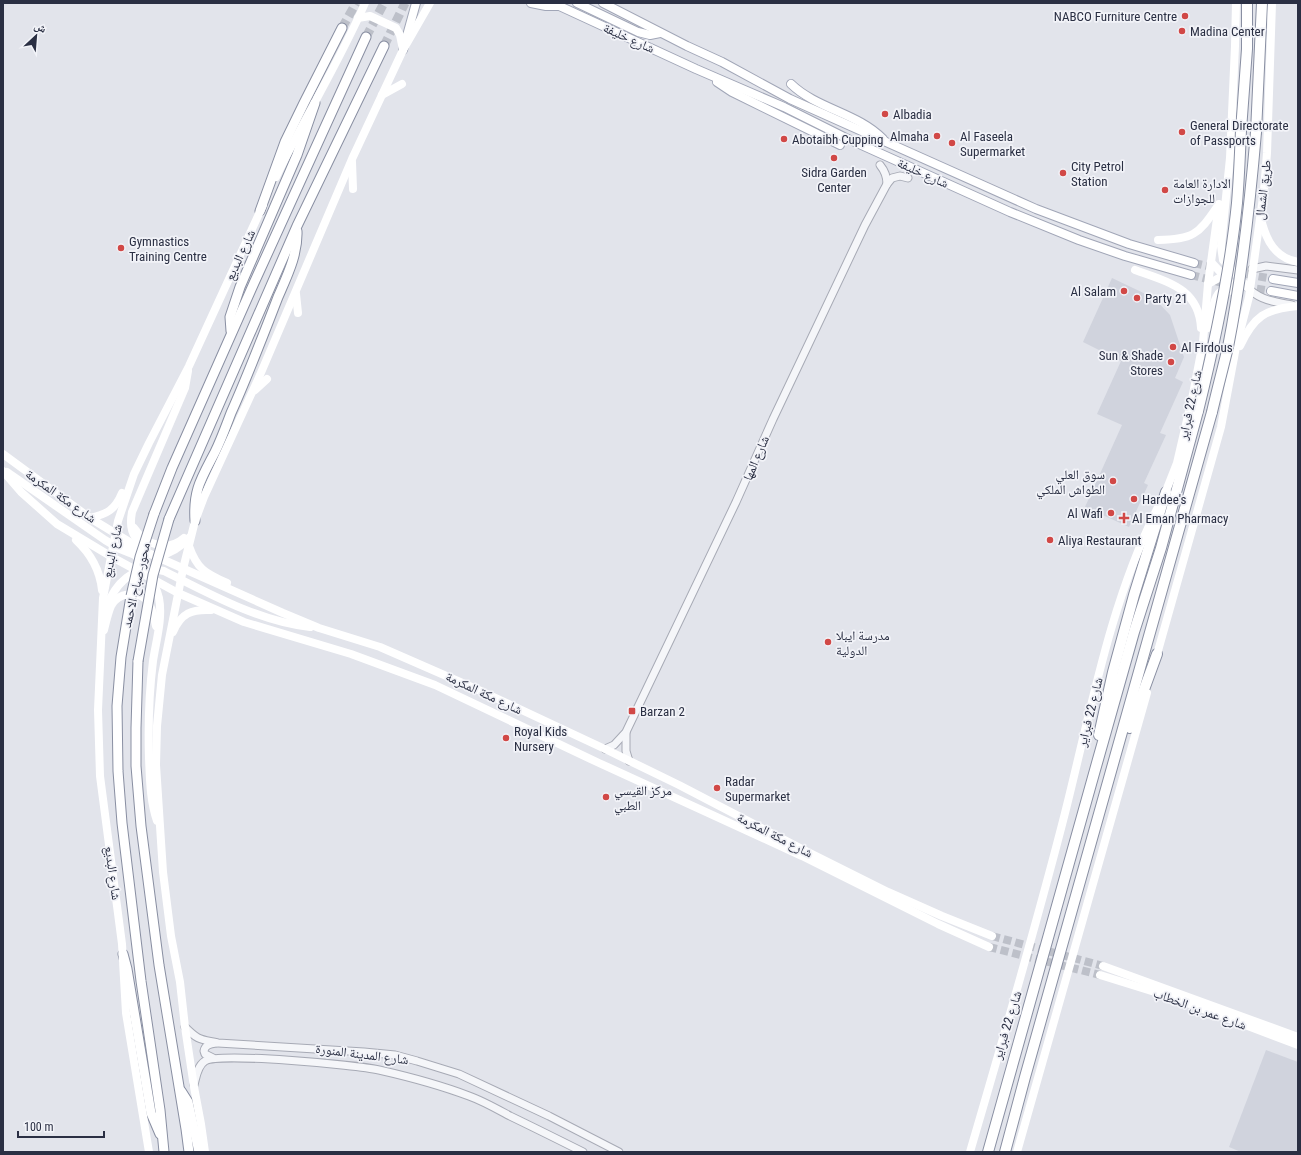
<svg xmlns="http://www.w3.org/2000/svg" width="1301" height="1155" viewBox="0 0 1301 1155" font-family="'Roboto Condensed','Noto Naskh Arabic',sans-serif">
  <rect width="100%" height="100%" fill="#e2e4eb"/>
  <g fill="#d0d3dd">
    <path d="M 1112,278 L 1154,298 L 1170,315 L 1184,357 L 1175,378 L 1183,382 L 1160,433 L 1166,435 L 1144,483 L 1148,485 L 1129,527 L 1085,507 L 1122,425 L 1097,414 L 1121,361 L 1083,342 Z"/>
    <path d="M 1266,1050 L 1298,1062 L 1298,1152 L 1241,1152 L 1229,1147 Z"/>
  </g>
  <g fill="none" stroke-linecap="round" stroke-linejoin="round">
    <g stroke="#bdc0c9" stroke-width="8" stroke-dasharray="8 4" stroke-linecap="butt">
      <path d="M 992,936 L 1103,966"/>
      <path d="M 989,947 L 1100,975"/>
    </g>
    <g stroke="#bdc0c9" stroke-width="8" stroke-dasharray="8 4" stroke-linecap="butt">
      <path d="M 1194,263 L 1216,268"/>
      <path d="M 1235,272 L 1273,279"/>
      <path d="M 1191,275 L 1231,285"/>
      <path d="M 1245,287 L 1271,291"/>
    </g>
    <g stroke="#bdc0c9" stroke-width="9" stroke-dasharray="9 4.5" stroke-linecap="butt">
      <path d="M 342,28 L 356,3"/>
      <path d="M 366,37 L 384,3"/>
      <path d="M 384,46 L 405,3"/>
    </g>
    <defs>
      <g id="tertiary">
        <path d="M 880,165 C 885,171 887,176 887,184"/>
        <path d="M 1252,269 L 1266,266 L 1298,270"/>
        <path d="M 1250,290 C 1263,301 1276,302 1292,305"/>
        <path d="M 626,733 L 626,751 L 629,761"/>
        <path d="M 605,749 L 614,745 L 626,732 L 736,502 L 773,419 L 865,225 L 887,184 L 892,178 L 900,176 L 908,178"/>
        <path d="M 185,1027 C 199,1041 200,1039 218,1043 L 364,1052 L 395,1055 L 417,1061 L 459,1074 L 549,1116 L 619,1152"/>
        <path d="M 213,1058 L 205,1054 L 204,1051 C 205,1045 210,1044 216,1043"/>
        <path d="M 194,1085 C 196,1078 197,1066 205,1061 C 218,1052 357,1065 379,1070 C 410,1077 440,1085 469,1096 C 483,1101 497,1109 510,1116 C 535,1128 559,1140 583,1152"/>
      </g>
      <g id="primary">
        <path d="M 531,3 L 546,6 L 559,6"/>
        <path d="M 553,3 L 696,69 L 784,107 L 846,138 L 1010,212 L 1079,240 L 1125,256 L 1191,275"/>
        <path d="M 577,3 L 638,32 L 650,35 L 660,33"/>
        <path d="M 603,3 L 687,46 L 722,62 L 790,99 L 1036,209 L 1129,244 L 1194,263"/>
        <path d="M 403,50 L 416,3"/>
        <path d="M 717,82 L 732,92 L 840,145"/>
        <path d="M 791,84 C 817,109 858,113 883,139"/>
        <path d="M 1273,279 L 1298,283"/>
        <path d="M 1271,291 L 1298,296"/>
      </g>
      <g id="trunk">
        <path d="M 260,211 L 285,142 L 304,103 L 342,28"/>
        <path d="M 231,331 L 230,317 L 240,287 L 297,155 L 315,103"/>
        <path d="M 154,514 L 172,468 L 254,283 L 366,37"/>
        <path d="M 169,519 L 297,226 L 384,46"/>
        <path d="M 195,521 C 193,490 201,479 215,452 C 221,440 226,426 231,413 C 248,375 263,336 278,297 C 287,276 298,254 297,231"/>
        <path d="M 131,596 L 121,657 L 117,706 L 118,771 L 122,823 L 141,981 L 160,1110 L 164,1152"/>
        <path d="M 138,661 L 136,728 L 136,766 L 141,826 L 159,965 L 186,1129 L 189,1152"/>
        <path d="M 123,954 L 127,969 L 151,1113 L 160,1134"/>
        <path d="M 181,1091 L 188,1102 L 199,1152"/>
      </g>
      <g id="motorway">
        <path d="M 1241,130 L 1247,49 L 1247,3"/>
        <path d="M 1256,132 L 1262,3"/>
        <path d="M 1130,728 L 1157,654"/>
        <path d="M 1099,735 L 1113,672 L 1134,595 L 1166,492"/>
        <path d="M 988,1152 L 1095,770 L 1134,632 L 1161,548 L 1198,411"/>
        <path d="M 1005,1152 L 1025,1077 L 1212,412"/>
      </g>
    </defs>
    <use href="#tertiary" stroke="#a7aab5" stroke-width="9"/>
    <use href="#primary" stroke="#a1a6b7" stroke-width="10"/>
    <use href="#trunk" stroke="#898fa2" stroke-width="11"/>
    <use href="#motorway" stroke="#898fa2" stroke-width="12"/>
    <use href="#tertiary" stroke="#f5f6f9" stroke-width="7"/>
    <g stroke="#fff" stroke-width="8">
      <path d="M 1236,3 L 1235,46 L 1230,158 L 1221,246 L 1223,260 L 1250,290"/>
      <path d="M 358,18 L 370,16 L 396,28 L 400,35 L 403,50"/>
      <path d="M 382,95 L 402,84"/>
      <path d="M 352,162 L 353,189"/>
      <path d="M 276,177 C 304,118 339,63 365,3"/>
      <path d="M 1261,219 C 1266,240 1275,258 1298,262"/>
      <path d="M 1158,240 C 1193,239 1198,235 1217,207"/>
      <path d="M 1211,262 L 1239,292"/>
      <path d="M 1135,270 C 1167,282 1199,288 1201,328"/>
      <path d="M 1208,284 L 1228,273"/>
      <path d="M 296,294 L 298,313"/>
      <path d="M 1208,328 C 1212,317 1213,284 1230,290 C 1235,292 1237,296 1238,300"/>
      <path d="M 1240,346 C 1254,316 1265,309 1298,306"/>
      <path d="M 255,390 L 267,379"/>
      <path d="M 3,454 L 90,518 L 146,552 L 283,613 L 319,628 L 380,647 L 483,692 L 605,749 L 679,785 L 802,849 L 888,892 L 942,916 L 992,936"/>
      <path d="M 3,471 L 21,492 L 57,524 L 112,557 L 178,593 L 244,622 L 351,654 L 435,685 L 599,763 L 802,856 L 938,924 L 989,947"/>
      <path d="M 7,472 L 105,540 L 120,549 L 135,555"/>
      <path d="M 1164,496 L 1177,463 L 1193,394 L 1203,342 L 1208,284 L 1219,204"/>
      <path d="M 90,518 C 107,514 115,510 122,493"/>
      <path d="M 134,528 C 145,545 168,552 184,538"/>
      <path d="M 76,540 C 91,554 100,570 102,590"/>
      <path d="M 124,541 C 137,557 154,577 159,598 C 163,618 156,641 153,661 C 149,693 148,726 149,758 C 150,780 150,800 157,821"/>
      <path d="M 189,546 C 197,569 205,573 227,583"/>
      <path d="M 143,548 C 132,535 129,528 132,512 L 185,388 L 188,371"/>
      <path d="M 156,557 C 170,554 181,547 190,537"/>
      <path d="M 105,610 C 115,583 133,564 164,571 C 208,593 260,622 310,627"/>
      <path d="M 104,630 C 106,622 108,613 111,606 C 118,592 139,590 148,602 C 153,609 154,618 156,626"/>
      <path d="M 173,632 C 181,613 192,609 211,610"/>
      <path d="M 1156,658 L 1221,427 L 1236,347 L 1249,297 L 1264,190 L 1267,153 L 1272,3"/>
      <path d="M 1103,966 L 1298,1037"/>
      <path d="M 1100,975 L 1174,998 L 1298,1045"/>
      <path d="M 149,1152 L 126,1013 L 122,944 L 100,776 L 98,710 L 103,598 L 118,521 L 134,474 L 149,443 L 189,366 L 263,205"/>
      <path d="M 205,1152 L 201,1124 L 194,1087 L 185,1027 L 180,982 L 171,936 L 163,872 L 156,765 L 157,726 L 162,675 L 183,569 L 195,521 L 204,497 L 260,375 L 352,159 L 403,50 L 430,3"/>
      <path d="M 970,1152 C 1003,1039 1036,927 1065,813 C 1091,710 1110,602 1158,507"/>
      <path d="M 1017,1152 L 1147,693"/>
    </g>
    <use href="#primary" stroke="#fff" stroke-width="8"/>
    <use href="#trunk" stroke="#fff" stroke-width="9"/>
    <use href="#motorway" stroke="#fff" stroke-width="10"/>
    <defs>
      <g id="trunk-bridge">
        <path d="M 131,596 L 140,557 L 154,514"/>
        <path d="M 138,661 L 153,575 L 169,519"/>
      </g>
      <g id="motorway-bridge">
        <path d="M 1198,411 C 1215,342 1230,273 1237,203 C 1239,179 1240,154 1241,130"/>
        <path d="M 1212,412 C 1217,390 1223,368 1228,347 C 1242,276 1250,204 1256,132"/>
      </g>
    </defs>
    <use href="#trunk-bridge" stroke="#898fa2" stroke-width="11" stroke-linecap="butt"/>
    <use href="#motorway-bridge" stroke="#898fa2" stroke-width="12" stroke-linecap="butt"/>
    <use href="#trunk-bridge" stroke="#fff" stroke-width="9"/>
    <use href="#motorway-bridge" stroke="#fff" stroke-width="10"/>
  </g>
  <g fill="#d14846" stroke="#f2f3f8" stroke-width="1.5">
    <circle cx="1185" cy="16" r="4"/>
    <circle cx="1182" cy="31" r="4"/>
    <circle cx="885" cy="114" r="4"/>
    <circle cx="1182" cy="132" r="4"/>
    <circle cx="937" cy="136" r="4"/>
    <circle cx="784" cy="139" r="4"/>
    <circle cx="952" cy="143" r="4"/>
    <circle cx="834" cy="158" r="4"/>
    <circle cx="1063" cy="173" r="4"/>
    <circle cx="1165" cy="190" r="4"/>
    <circle cx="121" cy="248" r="4"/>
    <circle cx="1124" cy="291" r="4"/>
    <circle cx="1137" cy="298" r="4"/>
    <circle cx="1173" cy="347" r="4"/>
    <circle cx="1171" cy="362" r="4"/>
    <circle cx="1113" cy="481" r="4"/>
    <circle cx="1134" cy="499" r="4"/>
    <circle cx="1111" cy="513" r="4"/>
    <path d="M1122 512h4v4h4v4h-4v4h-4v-4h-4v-4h4z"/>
    <circle cx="1050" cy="540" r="4"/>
    <circle cx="828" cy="642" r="4"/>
    <rect x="628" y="707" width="8" height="8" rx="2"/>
    <circle cx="506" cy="738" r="4"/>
    <circle cx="717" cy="788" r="4"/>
    <circle cx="606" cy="797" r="4"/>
  </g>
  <g text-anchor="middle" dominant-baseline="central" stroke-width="3.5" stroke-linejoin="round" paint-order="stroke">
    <g font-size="13" fill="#2a2f43" stroke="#f2f3f8" text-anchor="start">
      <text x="1177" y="16" text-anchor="end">NABCO Furniture Centre</text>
      <text x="1190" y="31">Madina Center</text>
      <text x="893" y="114">Albadia</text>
      <text x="1190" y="125">General Directorate<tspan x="1190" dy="15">of Passports</tspan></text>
      <text x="929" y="136" text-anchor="end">Almaha</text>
      <text x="960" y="136">Al Faseela<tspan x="960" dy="15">Supermarket</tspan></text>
      <text x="792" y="139">Abotaibh Cupping</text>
      <text x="1071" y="166">City Petrol<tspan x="1071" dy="15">Station</tspan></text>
      <text x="834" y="172" text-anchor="middle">Sidra Garden<tspan x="834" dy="15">Center</tspan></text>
      <text x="1173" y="183">الادارة العامة<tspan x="1173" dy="15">للجوازات</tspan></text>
      <text x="129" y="241">Gymnastics<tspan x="129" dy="15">Training Centre</tspan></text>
      <text x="1116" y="291" text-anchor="end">Al Salam</text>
      <text x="1145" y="298">Party 21</text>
      <text x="1181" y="347">Al Firdous</text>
      <text x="1163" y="355" text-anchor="end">Sun &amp; Shade<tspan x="1163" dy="15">Stores</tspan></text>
      <text x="1105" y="474" text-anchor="end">سوق العلي<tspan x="1105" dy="15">الطواش الملكي</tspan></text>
      <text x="1142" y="499">Hardee's</text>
      <text x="1103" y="513" text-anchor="end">Al Wafi</text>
      <text x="1132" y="518">Al Eman Pharmacy</text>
      <text x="1058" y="540">Aliya Restaurant</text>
      <text x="836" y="635">مدرسة ايبلا<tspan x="836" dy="15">الدولية</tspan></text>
      <text x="640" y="711">Barzan 2</text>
      <text x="514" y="731">Royal Kids<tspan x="514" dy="15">Nursery</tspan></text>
      <text x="725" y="781">Radar<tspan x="725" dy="15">Supermarket</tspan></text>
      <text x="614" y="790">مركز القيسي<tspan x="614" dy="15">الطبي</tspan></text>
    </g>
    <g font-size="13" fill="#2a2f43" stroke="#f2f3f8">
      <text transform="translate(629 38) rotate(24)">شارع خليفة</text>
      <text transform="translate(923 173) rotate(24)">شارع خليفة</text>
      <text transform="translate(1263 190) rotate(-83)">طريق الشمال</text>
      <text transform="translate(240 255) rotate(-65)">شارع البديع</text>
      <text transform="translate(1190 405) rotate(-78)">شارع 22 فبراير</text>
      <text transform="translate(756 458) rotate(-67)">شارع المها</text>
      <text transform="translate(61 496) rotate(35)">شارع مكة المكرمة</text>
      <text transform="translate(112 551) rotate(-78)">شارع البديع</text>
      <text transform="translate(136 585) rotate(-77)">محور صباح الاحمد</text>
      <text transform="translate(484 693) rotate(25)">شارع مكة المكرمة</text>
      <text transform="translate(1090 712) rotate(-76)">شارع 22 فبراير</text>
      <text transform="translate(775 835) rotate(27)">شارع مكة المكرمة</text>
      <text transform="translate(113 873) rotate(82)">شارع البديع</text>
      <text transform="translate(1200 1009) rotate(20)">شارع عمر بن الخطاب</text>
      <text transform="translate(1007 1025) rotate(-73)">شارع 22 فبراير</text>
      <text transform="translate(362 1054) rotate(7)">شارع المدينة المنورة</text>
    </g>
  </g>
  <rect width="1301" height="1155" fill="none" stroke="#2a2f43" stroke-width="8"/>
  <g transform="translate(36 36) rotate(26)" stroke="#f2f3f8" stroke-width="3" paint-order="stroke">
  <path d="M0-3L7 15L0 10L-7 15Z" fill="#2a2f43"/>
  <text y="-6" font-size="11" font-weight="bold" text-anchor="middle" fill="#2a2f43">ش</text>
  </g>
  <path d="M18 1131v6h86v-6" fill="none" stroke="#2a2f43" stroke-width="2"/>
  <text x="24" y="1131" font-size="12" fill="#2a2f43" stroke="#f2f3f8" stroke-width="3" paint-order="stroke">100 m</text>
</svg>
